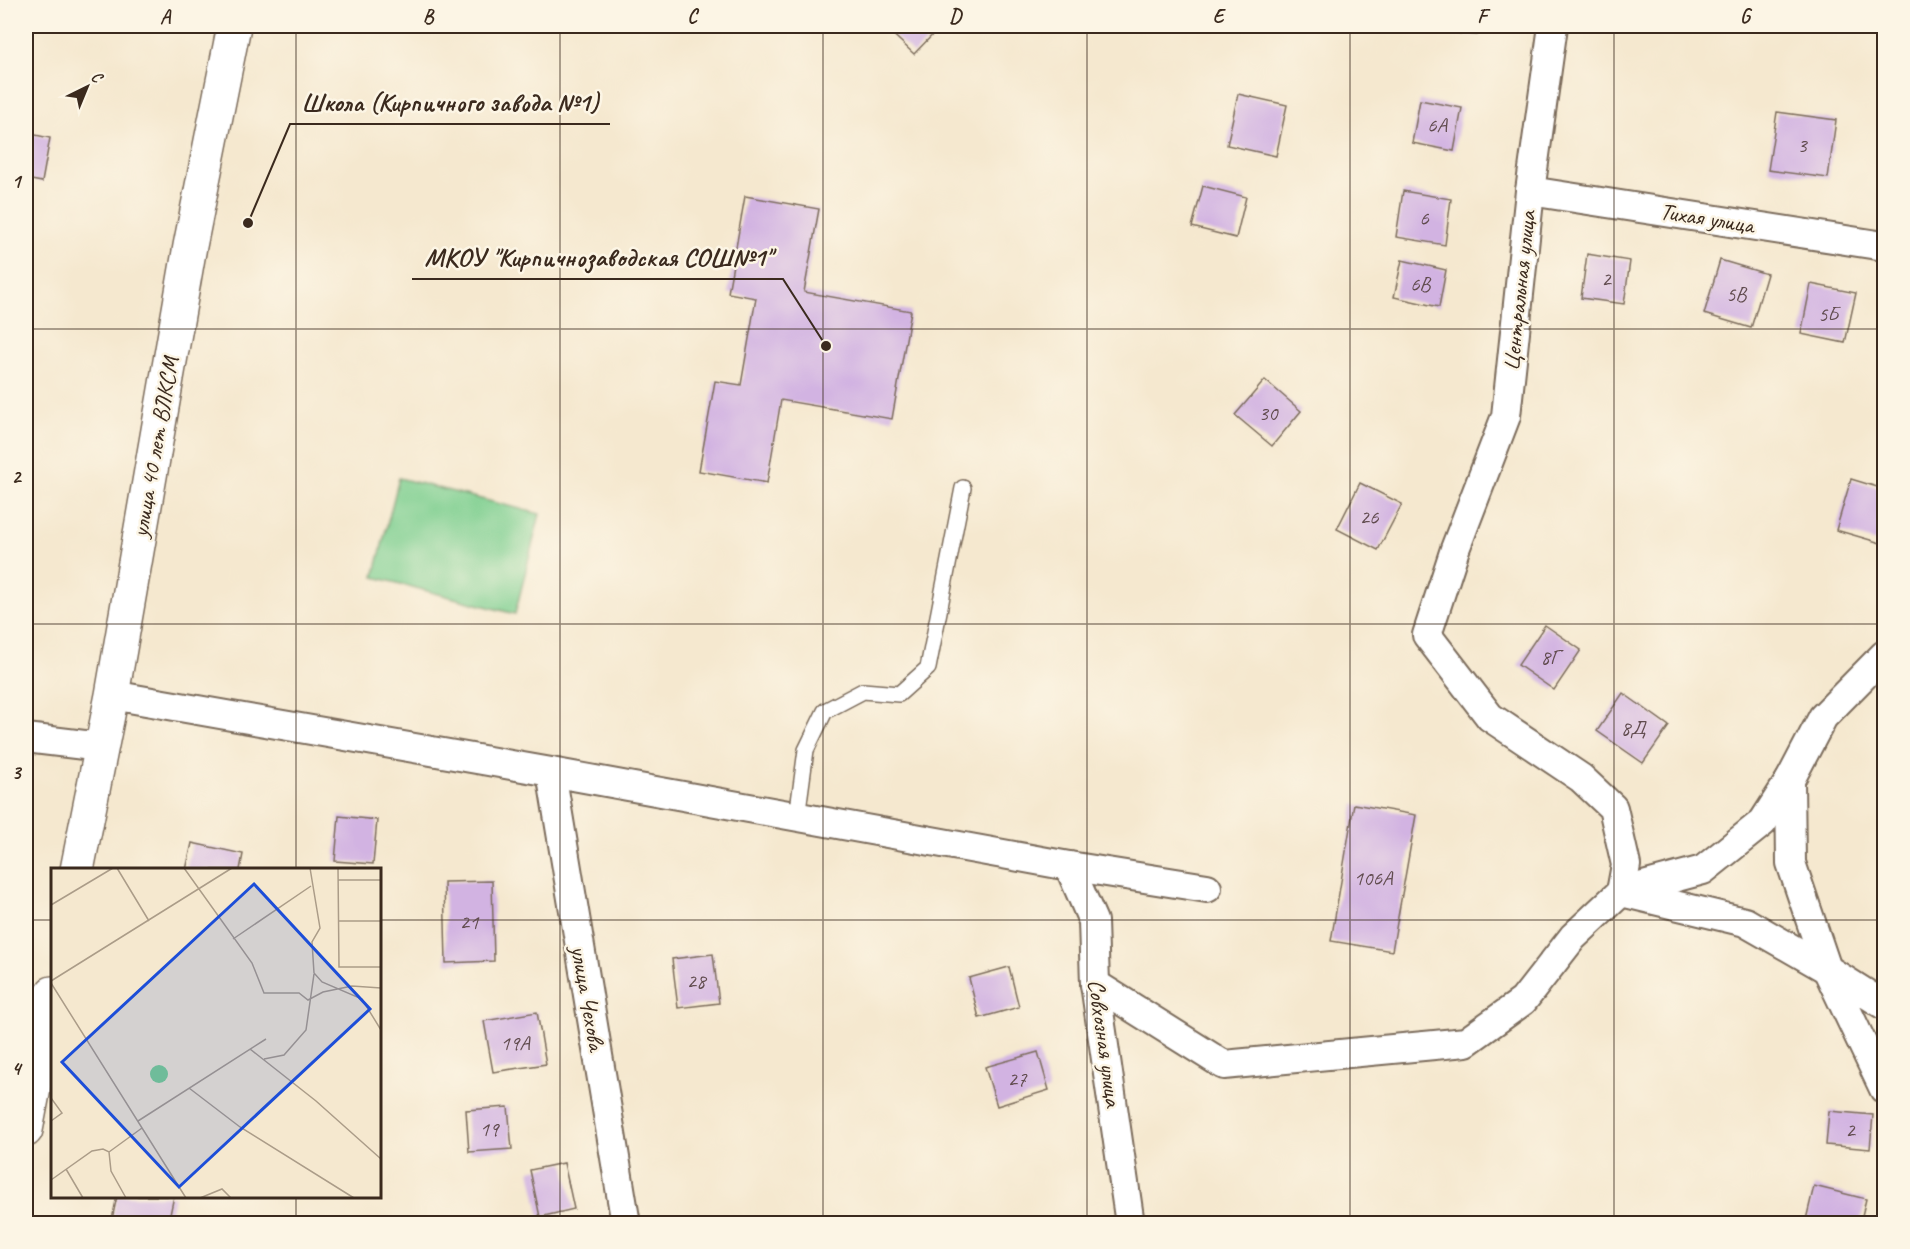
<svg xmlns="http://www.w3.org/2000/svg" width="1910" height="1249" viewBox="0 0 1910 1249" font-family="Caveat,sans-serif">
  <rect width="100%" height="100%" fill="#fcf5e5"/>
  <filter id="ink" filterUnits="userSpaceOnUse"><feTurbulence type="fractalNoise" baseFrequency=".0167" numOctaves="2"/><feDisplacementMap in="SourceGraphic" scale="12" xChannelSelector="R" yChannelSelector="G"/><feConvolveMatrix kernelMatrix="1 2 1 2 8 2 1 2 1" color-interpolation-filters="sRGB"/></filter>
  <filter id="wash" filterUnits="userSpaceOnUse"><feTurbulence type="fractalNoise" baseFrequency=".008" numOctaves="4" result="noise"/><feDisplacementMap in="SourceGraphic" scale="24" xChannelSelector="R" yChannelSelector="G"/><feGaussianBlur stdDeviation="1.35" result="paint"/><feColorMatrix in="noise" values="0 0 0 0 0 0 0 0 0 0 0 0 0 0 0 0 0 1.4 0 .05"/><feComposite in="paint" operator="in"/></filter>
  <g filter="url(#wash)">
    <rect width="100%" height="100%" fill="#f5e8cf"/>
    <path fill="#7ecf90" stroke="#5c7c57" stroke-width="1.5" d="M 399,478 L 540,514 L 515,614 L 374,577 Z"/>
    <g id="blocks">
      <g fill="#d2b3e2">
        <path d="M 884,26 L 941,26 L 914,54 Z"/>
        <path d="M 1419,26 L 1477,26 L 1477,35 L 1419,30 Z"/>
        <path d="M 1238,94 L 1287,105 L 1276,156 L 1227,145 Z"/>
        <path d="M 1420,100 L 1462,108 L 1454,151 L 1412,143 Z"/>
        <path d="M 1777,112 L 1836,120 L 1828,178 L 1768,170 Z"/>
        <path d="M 26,133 L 50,138 L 42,182 L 26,179 Z"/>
        <path d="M 1203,186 L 1246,197 L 1236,238 L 1192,227 Z"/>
        <path d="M 1403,191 L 1451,199 L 1445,245 L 1396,237 Z"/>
        <path d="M 745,196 L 819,209 L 804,292 L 911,311 L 892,419 L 781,400 L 767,483 L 699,471 L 715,381 L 741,385 L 756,298 L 728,293 Z"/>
        <path d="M 1587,254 L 1630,261 L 1624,304 L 1581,298 Z"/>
        <path d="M 1402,260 L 1446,270 L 1439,307 L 1394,297 Z"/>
        <path d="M 1720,260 L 1767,274 L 1751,328 L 1704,314 Z"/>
        <path d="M 1811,284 L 1856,293 L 1845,343 L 1801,334 Z"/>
        <path d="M 1265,380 L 1301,411 L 1272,446 L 1235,415 Z"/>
        <path d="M 1851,479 L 1884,489 L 1884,544 L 1836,530 Z"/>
        <path d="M 1360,483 L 1402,504 L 1378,550 L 1337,529 Z"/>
        <path d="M 1545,625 L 1581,650 L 1554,690 L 1518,665 Z"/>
        <path d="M 1623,693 L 1669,726 L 1643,763 L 1597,731 Z"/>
        <path d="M 1354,804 L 1416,815 L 1392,951 L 1331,941 Z"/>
        <path d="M 339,816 L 377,820 L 373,864 L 335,861 Z"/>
        <path d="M 192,843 L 243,854 L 240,870 L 186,870 Z"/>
        <path d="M 492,881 L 494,961 L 446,963 L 444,882 Z"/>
        <path d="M 713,954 L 719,1003 L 678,1008 L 672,959 Z"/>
        <path d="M 1009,967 L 1019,1007 L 979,1018 L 969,978 Z"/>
        <path d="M 537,1012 L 546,1064 L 493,1072 L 484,1021 Z"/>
        <path d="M 1038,1052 L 1049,1090 L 997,1106 L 985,1067 Z"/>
        <path d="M 508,1107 L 512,1149 L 469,1152 L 466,1110 Z"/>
        <path d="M 1829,1111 L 1873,1115 L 1870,1149 L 1826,1145 Z"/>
        <path d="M 564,1163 L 574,1209 L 540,1217 L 530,1170 Z"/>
        <path d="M 1814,1186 L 1866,1199 L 1860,1224 L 1805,1224 Z"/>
        <path d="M 117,1196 L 174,1196 L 168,1224 L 111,1224 Z"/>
      </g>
    </g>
  </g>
  <g filter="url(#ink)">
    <use href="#blocks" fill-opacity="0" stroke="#7c6c5c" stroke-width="1.5"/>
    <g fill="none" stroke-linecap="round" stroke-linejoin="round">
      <defs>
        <path id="lane" d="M 797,817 L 806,750 L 825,711 L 863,691 L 899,694 L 928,668 L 963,488"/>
        <g id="street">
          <path d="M 1553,26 L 1530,191 L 1506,416 L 1455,549 L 1427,635 L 1490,717 L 1581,778 L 1613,808 L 1626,865 L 1621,892 L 1745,922 L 1827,969 L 1884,1005"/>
          <path d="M 1530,191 L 1884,246"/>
          <path d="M 1884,655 L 1823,717 L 1790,780 L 1791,863 L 1827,969 L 1884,1089"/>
          <path d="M 112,695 L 551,772 L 1069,866 L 1207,888"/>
          <path d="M 26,738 L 101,747"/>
          <path d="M 551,772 L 626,1224"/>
          <path d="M 1069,866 L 1093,921 L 1095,984 L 1130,1224"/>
          <path d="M 1095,984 L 1224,1065 L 1466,1042 L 1523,1001 L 1573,937 L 1621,892 L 1703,870 L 1763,822 L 1790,780"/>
        </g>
        <g id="secondary">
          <path d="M 77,870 L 112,695 L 190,246 L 234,26"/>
          <path d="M 26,1130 L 52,993"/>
        </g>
      </defs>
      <use href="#lane" stroke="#7c6c5c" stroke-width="18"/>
      <use href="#street" stroke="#7c6c5c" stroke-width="32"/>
      <use href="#secondary" stroke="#7c6c5c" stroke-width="36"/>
      <use href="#lane" stroke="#fff" stroke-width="15"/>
      <use href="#street" stroke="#fff" stroke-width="28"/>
      <use href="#secondary" stroke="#fff" stroke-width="33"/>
    </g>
  </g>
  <path fill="none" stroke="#3b2a1e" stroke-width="1.5" stroke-opacity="0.55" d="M 296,26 L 296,870M 560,26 L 560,1224M 823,26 L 823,1224M 1087,26 L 1087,1224M 1350,26 L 1350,1224M 1614,26 L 1614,1224M 26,329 L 1884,329M 26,624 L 1884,624M 26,920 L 52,920M 380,920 L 1884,920M 296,1196 L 296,1224"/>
  <g text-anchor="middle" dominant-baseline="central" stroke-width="5" stroke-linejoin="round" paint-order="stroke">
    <g font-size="21" fill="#614c4f">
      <text x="1437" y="125">6А</text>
      <text x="1802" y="145">3</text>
      <text x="1424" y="218">6</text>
      <text x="1606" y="279">2</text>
      <text x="1420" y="284">6В</text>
      <text x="1736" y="294">5В</text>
      <text x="1828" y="314">5Б</text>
      <text x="1268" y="413">30</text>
      <text x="1369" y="517">26</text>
      <text x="1550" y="657">8Г</text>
      <text x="1633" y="728">8Д</text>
      <text x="1373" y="878">106А</text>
      <text x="469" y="922">21</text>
      <text x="696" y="981">28</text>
      <text x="515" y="1043">19А</text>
      <text x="1017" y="1079">27</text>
      <text x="489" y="1129">19</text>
      <text x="1850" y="1130">2</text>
    </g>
    <g font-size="24" fill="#3b2a1e" stroke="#fcf5e5">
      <text transform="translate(1707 218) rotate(9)">Тихая улица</text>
      <text transform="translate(1519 291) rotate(-84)">Центральная улица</text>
      <text transform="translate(155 447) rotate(-80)">улица 40 лет ВЛКСМ</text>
      <text transform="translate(588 998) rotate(80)">улица Чехова</text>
      <text transform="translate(1105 1043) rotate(82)">Совхозная улица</text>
    </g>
  </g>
  <g transform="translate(51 868)">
    <rect width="330" height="330" fill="#f5e8cf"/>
    <path d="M99 206a9 9 0 1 1 18 0a9 9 0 1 1-18 0Z" fill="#7ecf90"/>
    <path fill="none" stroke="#ab9c88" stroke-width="1.5" d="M 66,0 L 98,53M 133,0 L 201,95 L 213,125 L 248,125 L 257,132 L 272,124 L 301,118 L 330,120M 259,0 L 269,60 L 261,74 L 263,105 L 271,114 L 311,131 L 330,162M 287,0 L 288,99 L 330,99M 287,12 L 330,12M 0,37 L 62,0M 288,53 L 330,53M 182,71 L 260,18M 0,113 L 181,0M 0,115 L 135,330M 199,181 L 265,233 L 330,291M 213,191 L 233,187 L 255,162 L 263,106M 138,220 L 189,259 L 303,330M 0,230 L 11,245 L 0,253M 87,253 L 215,171M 58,284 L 60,303 L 75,330M 15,301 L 32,330M 0,312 L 41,283 L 52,281 L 58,284 L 91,260M 149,330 L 171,321 L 180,330"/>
    <path fill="#1d4ed8" fill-opacity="0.15" stroke="#1d4ed8" stroke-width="3" d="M 203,16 L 319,141 L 128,319 L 11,194 Z"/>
    <rect width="330" height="330" fill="none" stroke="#3b2a1e" stroke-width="3"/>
  </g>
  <path fill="none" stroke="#3b2a1e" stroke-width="2" d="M248 223L290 124H610M826 346L783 279H412"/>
  <g fill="#3b2a1e" stroke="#fcf5e5" stroke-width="2">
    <circle cx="248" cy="223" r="6"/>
    <circle cx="826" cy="346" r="6"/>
  </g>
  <g font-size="26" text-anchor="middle" font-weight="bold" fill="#3b2a1e" stroke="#fcf5e5" stroke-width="5" stroke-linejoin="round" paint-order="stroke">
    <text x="450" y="111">Школа (Кирпичного завода №1)</text>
    <text x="598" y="266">МКОУ "Кирпичнозаводская СОШ№1"</text>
  </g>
  <rect width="1910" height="1249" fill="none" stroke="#fcf5e5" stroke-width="66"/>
  <g transform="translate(87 87) rotate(43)" stroke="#fcf5e5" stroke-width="4.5" paint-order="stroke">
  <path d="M0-4.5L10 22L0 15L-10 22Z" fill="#3b2a1e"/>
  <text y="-9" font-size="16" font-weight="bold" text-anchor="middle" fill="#3b2a1e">С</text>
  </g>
  <rect x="33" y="33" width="1844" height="1183" fill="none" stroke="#3b2a1e" stroke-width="2"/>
  <g font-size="20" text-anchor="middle" font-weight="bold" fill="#3b2a1e">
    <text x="165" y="23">A</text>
    <text x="428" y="23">B</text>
    <text x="692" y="23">C</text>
    <text x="955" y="23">D</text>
    <text x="1218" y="23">E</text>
    <text x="1482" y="23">F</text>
    <text x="1745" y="23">G</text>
    <text x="16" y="188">1</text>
    <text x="16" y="483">2</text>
    <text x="16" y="779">3</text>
    <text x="16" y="1075">4</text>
  </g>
</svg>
